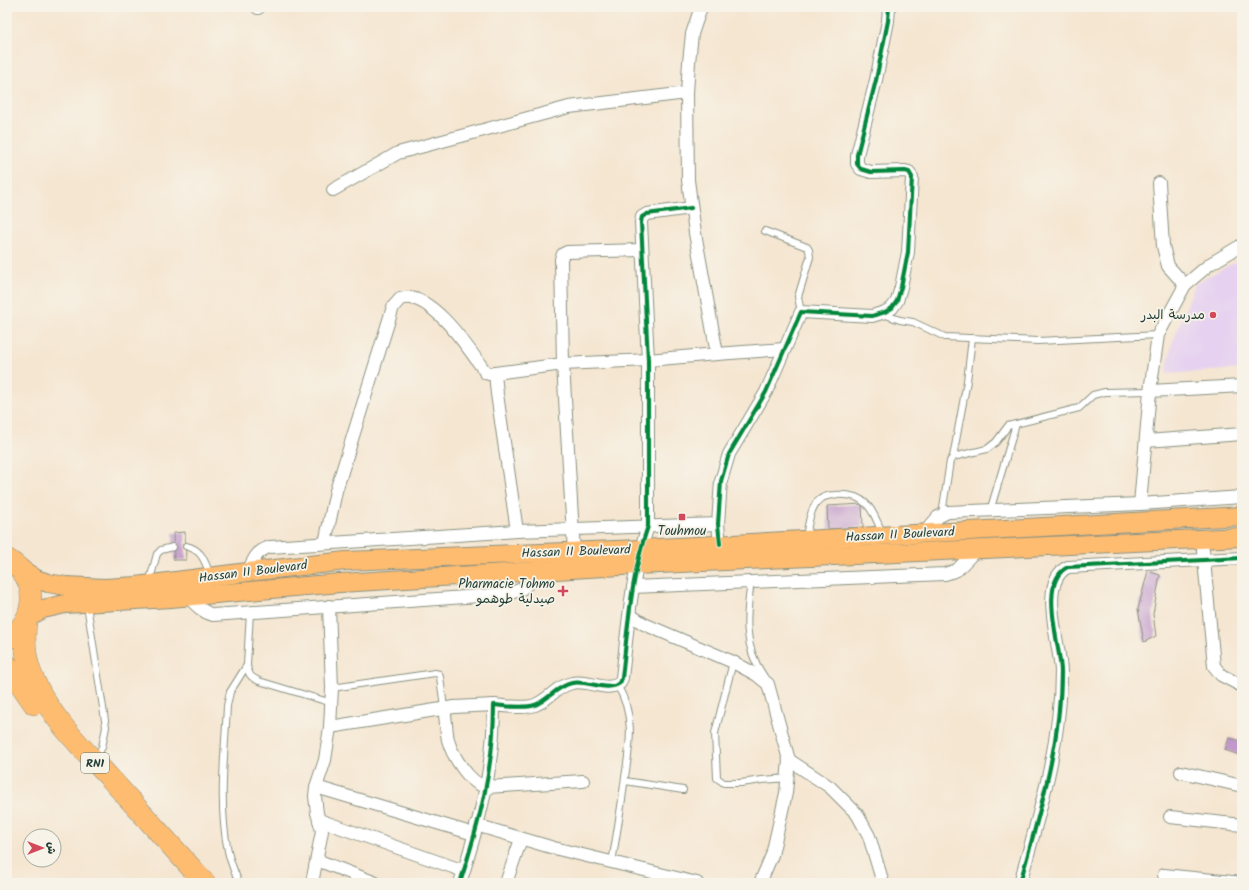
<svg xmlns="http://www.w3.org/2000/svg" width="1249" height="890" viewBox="0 0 1249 890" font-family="Kalam,'Playpen Sans Arabic',sans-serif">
  <rect width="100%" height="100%" fill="#f7f3e8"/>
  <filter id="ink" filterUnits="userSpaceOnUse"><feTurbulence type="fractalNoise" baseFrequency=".025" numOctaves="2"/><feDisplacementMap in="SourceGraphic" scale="8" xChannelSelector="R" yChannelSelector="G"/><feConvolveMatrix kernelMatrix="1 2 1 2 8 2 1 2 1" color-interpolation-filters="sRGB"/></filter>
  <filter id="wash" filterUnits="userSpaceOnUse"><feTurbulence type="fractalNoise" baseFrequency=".012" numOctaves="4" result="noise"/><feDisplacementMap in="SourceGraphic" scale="16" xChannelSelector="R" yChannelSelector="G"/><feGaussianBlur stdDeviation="0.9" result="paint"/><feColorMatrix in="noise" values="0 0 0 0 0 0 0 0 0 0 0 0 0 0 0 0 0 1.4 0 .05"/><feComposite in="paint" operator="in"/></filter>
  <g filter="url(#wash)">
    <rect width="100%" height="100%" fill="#f5e6d1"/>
    <path fill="#e6d2f0" d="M 1242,258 L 1242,369 L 1166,374 L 1171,347 L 1195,284 Z"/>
    <g id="blocks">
      <g fill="#bf95ca">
        <path d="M 862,504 L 863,527 L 828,529 L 827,506 Z"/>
        <path d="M 185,532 L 186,560 L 174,560 L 173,533 Z"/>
        <path d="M 1148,571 L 1160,575 L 1153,614 L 1156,636 L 1144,642 L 1138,609 Z"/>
        <path d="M 1229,738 L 1242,741 L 1242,756 L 1225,750 Z"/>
      </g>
    </g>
  </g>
  <g filter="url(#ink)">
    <use href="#blocks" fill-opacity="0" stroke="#8a9282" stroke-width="1"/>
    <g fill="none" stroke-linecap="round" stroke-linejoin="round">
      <defs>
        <g id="lane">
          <path d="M 765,231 L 807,247 L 809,250 L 810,257 L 798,297 L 801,312"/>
          <path d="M 883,314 L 900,320 L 913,322 L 945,337 L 1038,341 L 1158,335"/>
          <path d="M 953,457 L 967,381 L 972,338"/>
          <path d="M 990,511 L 1016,424"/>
          <path d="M 942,514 L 950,461 L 953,457 L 987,449 L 996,442 L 1008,426 L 1079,408 L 1093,395 L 1105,392 L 1150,391"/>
          <path d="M 806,538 C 808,526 809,514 816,503 C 821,497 828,495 835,495 C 865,492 873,509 882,533"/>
          <path d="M 186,546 C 202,550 204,560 210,574"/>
          <path d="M 751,582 C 746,616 743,646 763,675"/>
          <path d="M 149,583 L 157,554 L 161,550 L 173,547"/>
          <path d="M 87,605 L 106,727 L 102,747 L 96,758"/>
          <path d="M 250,612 L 247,665 C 248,674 250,677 259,681 L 332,703"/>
          <path d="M 733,662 L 715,733 L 717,778 L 724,783 L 741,783 L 762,780 L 789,778"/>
          <path d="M 332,688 L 435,673 L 439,674 L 440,677 L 444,708"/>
          <path d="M 625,781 L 683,790"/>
          <path d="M 612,863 C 616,837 621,810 624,784 C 629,749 637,717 617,685"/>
          <path d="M 239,883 C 235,873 230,862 228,851 C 218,806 225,751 227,706 L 230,692 L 247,665"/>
        </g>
        <g id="street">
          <path d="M 258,7 L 258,8"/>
          <path d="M 1159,183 L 1163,246 L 1168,266 L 1185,285"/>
          <path d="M 333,190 L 398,153 L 569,107 L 687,93"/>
          <path d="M 717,354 L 784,349"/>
          <path d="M 1150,391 L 1242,386"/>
          <path d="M 1146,441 L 1242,434"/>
          <path d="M 1140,504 L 1150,391 L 1158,335 L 1185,285 L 1210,264 L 1242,245"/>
          <path d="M 517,531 L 497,394 L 495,373 L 563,364 L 648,360 L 717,354 L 695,233 L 688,180 L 687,93 L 689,62 L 692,34 L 701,7"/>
          <path d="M 924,533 L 938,517 L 948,512 L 1140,504 L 1242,497"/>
          <path d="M 1202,539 L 1214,666 L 1221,675 L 1242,686"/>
          <path d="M 325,543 L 336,491 L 393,307 L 400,299 C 430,288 471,352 486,373 L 489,374 L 495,373"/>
          <path d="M 720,544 L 718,524 L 721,481 L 729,454 L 766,392 L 801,312 L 872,316 L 885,312 L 892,308 L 897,301 L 901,287 L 908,252 L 912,177 L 909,172 L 905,171 L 871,172 L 861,169 L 857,164 L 857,155 L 876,80 L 888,21 L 889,7"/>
          <path d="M 574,552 L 563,364 L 561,259 L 563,254 L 567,252 L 642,250"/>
          <path d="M 248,572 C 253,560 257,550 270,547 L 517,531 L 718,524"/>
          <path d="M 633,587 L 945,574 L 957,570 L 977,549"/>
          <path d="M 187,596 C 195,604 202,612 213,615 L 507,594 L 520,590 L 542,572"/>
          <path d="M 630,615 L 644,624 L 733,662 L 757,675 L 768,684 L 789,760 L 786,793 L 772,855 L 760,883"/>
          <path d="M 444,708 C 446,719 446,730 448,740 C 452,755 470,785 487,787 L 583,781"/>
          <path d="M 330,727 L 454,707 L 494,705"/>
          <path d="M 789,760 L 830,787 L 857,814 L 869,836 L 883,883"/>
          <path d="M 1181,772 L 1242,786"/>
          <path d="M 316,787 L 474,834"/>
          <path d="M 1170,817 L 1242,825"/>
          <path d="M 319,820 L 464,871"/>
          <path d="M 476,825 L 554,848 L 697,883"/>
          <path d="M 317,860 L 376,883"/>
          <path d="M 1164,875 L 1242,883"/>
          <path d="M 312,883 L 322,831 L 317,813 L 315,796 L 316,787 L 325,760 L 330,727 L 332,688 L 329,606"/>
          <path d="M 460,883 C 479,823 494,769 494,705 C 506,706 524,709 535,705 C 548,700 557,686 572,683 C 587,679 607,693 620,683 L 622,678 C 628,627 631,575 648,526 L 648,360 L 641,222 L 642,217 L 647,214 L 691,208"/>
          <path d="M 506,883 L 521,839"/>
          <path d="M 1020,883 C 1039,814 1061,744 1061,672 C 1061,647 1037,581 1068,567 L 1242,558"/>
        </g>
        <g id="primary">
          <path d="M 17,566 L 36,579 L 48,583 L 66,586 L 105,588 L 136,586 L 248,572 L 346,561 L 640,549 L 1242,516"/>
          <path d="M 28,617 L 43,609 L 65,604 L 171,598 L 340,583 L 637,565 L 1242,537"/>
        </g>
        <g id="highway">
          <path d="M 7,559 C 40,578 38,620 7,640"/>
          <path d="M 26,621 C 24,644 25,663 36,684 C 53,720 82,748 109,777 C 141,812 173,848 205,883"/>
          <path d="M 7,665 L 34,704"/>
        </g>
      </defs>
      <use href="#lane" stroke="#8a9282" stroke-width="8"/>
      <use href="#street" stroke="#8a9282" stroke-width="14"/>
      <use href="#primary" stroke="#8a9282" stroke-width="20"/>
      <use href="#highway" stroke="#8a9282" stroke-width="22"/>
      <use href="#lane" stroke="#fff" stroke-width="6"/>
      <use href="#street" stroke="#fff" stroke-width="12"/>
      <use href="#primary" stroke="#febc70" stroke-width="18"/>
      <use href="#highway" stroke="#febc70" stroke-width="21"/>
      <defs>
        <g id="cycleway">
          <path d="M 720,544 L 718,524 L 721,481 L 729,454 L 766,392 L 801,312 L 872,316 L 885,312 L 892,308 L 897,301 L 901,287 L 908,252 L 912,177 L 909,172 L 905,171 L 871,172 L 861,169 L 857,164 L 857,155 L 876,80 L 888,21 L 889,7"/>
          <path d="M 460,883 C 479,823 494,769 494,705 C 506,706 524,709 535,705 C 548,700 557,686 572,683 C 587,679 607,693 620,683 L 622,678 C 628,627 631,575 648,526 L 648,360 L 641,222 L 642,217 L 647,214 L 691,208"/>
          <path d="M 1020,883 C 1039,814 1061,744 1061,672 C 1061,647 1037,581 1068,567 L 1242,558"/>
        </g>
      </defs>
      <use href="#cycleway" stroke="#f7f3e8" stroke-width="6"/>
      <use href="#cycleway" stroke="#00873e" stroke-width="4"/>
    </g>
  </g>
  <g fill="#d1495b" stroke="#f7f3e8" stroke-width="1.5">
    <circle cx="1213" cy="315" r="4"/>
    <rect x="678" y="513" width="8" height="8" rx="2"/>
    <path d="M561 585h4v4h4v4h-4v4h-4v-4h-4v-4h4z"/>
  </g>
  <g text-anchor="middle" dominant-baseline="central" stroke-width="3.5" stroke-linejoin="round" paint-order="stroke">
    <rect fill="#f7f3e8" stroke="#60746a" stroke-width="1" x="81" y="753" width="28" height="20" rx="3"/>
    <g font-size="12" font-weight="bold" fill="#1f3d34">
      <text x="95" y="763">RN1</text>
    </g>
    <g font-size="13" fill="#1f3d34" stroke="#f7f3e8" text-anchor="end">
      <text x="1205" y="315">مدرسة البدر</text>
      <text x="682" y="531" text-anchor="middle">Touhmou</text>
      <text x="555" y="584">Pharmacie Tohmo<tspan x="555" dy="15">صيدلية طوهمو</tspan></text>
    </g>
    <g font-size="13" fill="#1f3d34" stroke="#f7f3e8">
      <text transform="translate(900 535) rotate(-3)">Hassan II Boulevard</text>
      <text transform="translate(576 552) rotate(-2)">Hassan II Boulevard</text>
      <text transform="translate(253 572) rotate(-7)">Hassan II Boulevard</text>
    </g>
  </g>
  <rect width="1249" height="890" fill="none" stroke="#f7f3e8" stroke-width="24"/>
  <g transform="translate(42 848) rotate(90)"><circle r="19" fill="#f7f3e8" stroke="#a1aaa0"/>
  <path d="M0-3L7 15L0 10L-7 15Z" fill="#d1495b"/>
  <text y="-6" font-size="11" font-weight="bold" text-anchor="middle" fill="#1f3d34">ش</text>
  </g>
</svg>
